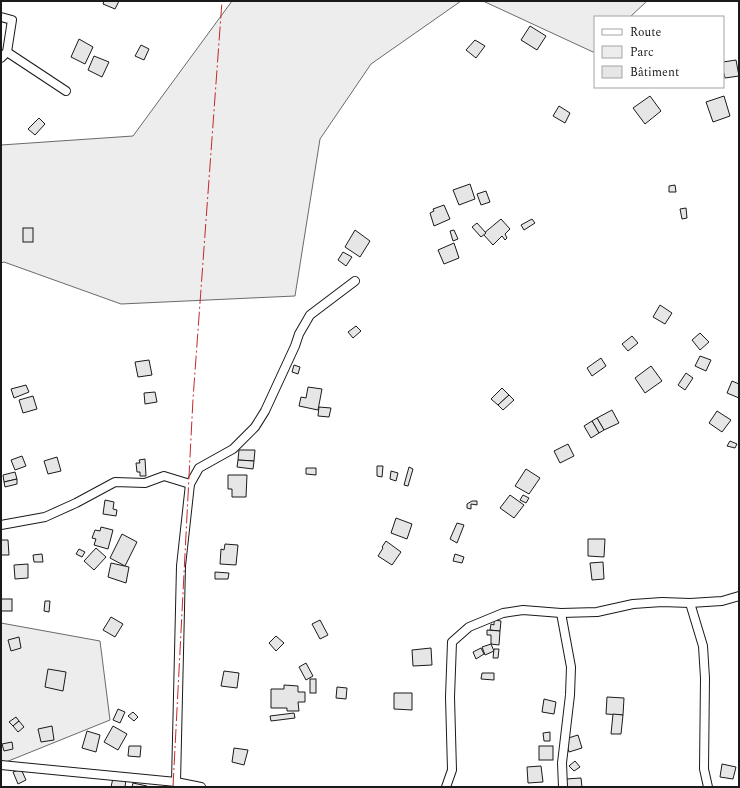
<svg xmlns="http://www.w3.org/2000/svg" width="740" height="788" viewBox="0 0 740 788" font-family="Spectral,serif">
  <rect width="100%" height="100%" fill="#fff"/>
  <g fill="#ededed" stroke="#6a6a6a">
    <path d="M 232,1 L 461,1 L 371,64 L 320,139 L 295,296 L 121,304 L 4,262 L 1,263 L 1,145 L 133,136 Z"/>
    <path d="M 483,1 L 647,1 L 630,17 L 595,17 L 595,51 L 593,52 Z"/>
    <path d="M 1,623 L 100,641 L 110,720 L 1,764 Z"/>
  </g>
  <g fill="#e6e6e6" stroke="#1a1a1a">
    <path d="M 104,1 L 119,1 L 115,9 L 103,4 Z"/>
    <path d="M 530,26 L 546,36 L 537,50 L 521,40 Z"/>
    <path d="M 79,39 L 93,47 L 85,64 L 71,57 Z"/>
    <path d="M 475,40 L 485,46 L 476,58 L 466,50 Z"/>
    <path d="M 141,45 L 149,49 L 144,60 L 135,56 Z"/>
    <path d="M 94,56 L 109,62 L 102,77 L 88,70 Z"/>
    <path d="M 736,60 L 739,76 L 725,78 L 723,70 L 723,62 Z"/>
    <path d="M 650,96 L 661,111 L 645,124 L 633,108 Z"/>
    <path d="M 724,96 L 730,116 L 713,122 L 706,102 Z"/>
    <path d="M 559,106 L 570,113 L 565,123 L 553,116 Z"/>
    <path d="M 39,118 L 45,124 L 35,135 L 28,129 Z"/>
    <path d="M 470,184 L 475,199 L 459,205 L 453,190 Z"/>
    <path d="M 675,185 L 676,192 L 669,192 L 669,186 Z"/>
    <path d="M 486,191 L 490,202 L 481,205 L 477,194 Z"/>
    <path d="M 444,205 L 450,219 L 434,226 L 430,213 L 434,211 L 433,209 Z"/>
    <path d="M 686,208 L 687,218 L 682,219 L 680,209 Z"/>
    <path d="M 501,219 L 510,229 L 505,234 L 507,238 L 505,240 L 502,236 L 493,245 L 483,234 Z"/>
    <path d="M 532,219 L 535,223 L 524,230 L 521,225 Z"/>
    <path d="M 477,223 L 486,233 L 481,237 L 472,227 Z"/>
    <rect x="23" y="228" width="10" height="14"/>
    <path d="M 355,230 L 370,241 L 360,257 L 345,247 Z"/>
    <path d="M 454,230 L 458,239 L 453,241 L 450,231 Z"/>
    <path d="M 454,243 L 459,258 L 444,264 L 438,250 Z"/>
    <path d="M 343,252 L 352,257 L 346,266 L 338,260 Z"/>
    <path d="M 660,305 L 672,313 L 665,324 L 653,317 Z"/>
    <path d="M 356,326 L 361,331 L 353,338 L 348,332 Z"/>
    <path d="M 700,333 L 709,342 L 700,350 L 692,340 Z"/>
    <path d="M 632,336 L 638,343 L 628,351 L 622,344 Z"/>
    <path d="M 700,356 L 711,360 L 706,371 L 695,366 Z"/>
    <path d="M 601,358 L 606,366 L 592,376 L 587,368 Z"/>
    <path d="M 149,360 L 152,375 L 138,377 L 135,362 Z"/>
    <path d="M 294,365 L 300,367 L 298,374 L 292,372 Z"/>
    <path d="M 651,366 L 662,381 L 645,393 L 635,378 Z"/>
    <path d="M 686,373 L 693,378 L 685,390 L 678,385 Z"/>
    <path d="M 732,381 L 739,384 L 739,398 L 727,393 Z"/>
    <path d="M 26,385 L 29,392 L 14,398 L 11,389 Z"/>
    <path d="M 308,387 L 322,389 L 318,410 L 299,406 L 301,397 L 306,398 Z"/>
    <path d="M 502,388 L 509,395 L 498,405 L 491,399 Z"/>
    <path d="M 155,392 L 157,402 L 145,404 L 144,393 Z"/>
    <path d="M 509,395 L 514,400 L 503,410 L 498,405 Z"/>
    <path d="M 33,396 L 37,409 L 23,413 L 19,400 Z"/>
    <path d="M 319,407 L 331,408 L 329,417 L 318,416 Z"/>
    <path d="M 612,410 L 619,423 L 604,430 L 597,418 Z"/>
    <path d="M 717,411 L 731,420 L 722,432 L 709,423 Z"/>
    <path d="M 597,418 L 604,430 L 599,433 L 592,421 Z"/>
    <path d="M 592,421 L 599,433 L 591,438 L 584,426 Z"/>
    <path d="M 730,441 L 737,444 L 735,448 L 727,446 Z"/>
    <path d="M 568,444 L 574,456 L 560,463 L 554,451 Z"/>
    <path d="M 239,450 L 255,450 L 254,461 L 238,460 Z"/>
    <path d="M 22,456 L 26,466 L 15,470 L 11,460 Z"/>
    <path d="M 57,457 L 61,471 L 48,474 L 44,461 Z"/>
    <path d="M 145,459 L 146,476 L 140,476 L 140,472 L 137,472 L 136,463 L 140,463 L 139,460 Z"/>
    <path d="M 238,460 L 254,461 L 253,469 L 237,467 Z"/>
    <path d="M 377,466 L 383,466 L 382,477 L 377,476 Z"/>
    <path d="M 409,467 L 413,469 L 408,486 L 404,485 Z"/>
    <path d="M 306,468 L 316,468 L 316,475 L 306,474 Z"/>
    <path d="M 526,469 L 540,478 L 529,494 L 515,486 Z"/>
    <path d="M 391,471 L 398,473 L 396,481 L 390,479 Z"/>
    <path d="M 15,472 L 17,479 L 4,482 L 3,475 Z"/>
    <path d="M 228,475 L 247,475 L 246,497 L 232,497 L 232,489 L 228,489 Z"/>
    <path d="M 17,479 L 17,484 L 5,487 L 4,482 Z"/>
    <path d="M 510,495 L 524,505 L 514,518 L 500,508 Z"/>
    <path d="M 523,495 L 529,498 L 526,503 L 520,500 Z"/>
    <path d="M 105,500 L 114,502 L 113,509 L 117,510 L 116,516 L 103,514 Z"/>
    <path d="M 472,501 L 477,501 L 477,505 L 471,504 L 471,509 L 467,508 L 467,504 Z"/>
    <path d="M 396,518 L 412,524 L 407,539 L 391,533 Z"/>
    <path d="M 457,523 L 464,525 L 457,543 L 450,539 Z"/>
    <path d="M 101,527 L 113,530 L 108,549 L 94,545 L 96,539 L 92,538 L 95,530 L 100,531 Z"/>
    <path d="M 122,534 L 137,542 L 125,566 L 110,558 Z"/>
    <path d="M 588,539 L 605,539 L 604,557 L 588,556 Z"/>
    <path d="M 1,540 L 8,540 L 9,555 L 1,555 Z"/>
    <path d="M 386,541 L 401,552 L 392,565 L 378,556 L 383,548 L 382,547 Z"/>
    <path d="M 225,544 L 238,545 L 236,565 L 220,564 L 221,549 L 224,550 Z"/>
    <path d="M 96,548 L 106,557 L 94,570 L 84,561 Z"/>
    <path d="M 79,549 L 85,552 L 82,557 L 76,554 Z"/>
    <path d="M 42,554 L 43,562 L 34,562 L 33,555 Z"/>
    <path d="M 455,554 L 464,557 L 462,563 L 453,561 Z"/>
    <path d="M 603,562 L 604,579 L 592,580 L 590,563 Z"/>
    <path d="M 111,563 L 129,567 L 126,583 L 108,577 Z"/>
    <path d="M 28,564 L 28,578 L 15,579 L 14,565 Z"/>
    <path d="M 215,572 L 229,573 L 228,579 L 215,579 Z"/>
    <rect x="1" y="599" width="11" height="12"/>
    <path d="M 45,601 L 50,601 L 49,612 L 44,611 Z"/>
    <path d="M 111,617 L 123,624 L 115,637 L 103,630 Z"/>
    <path d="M 320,620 L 328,635 L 320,639 L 312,624 Z"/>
    <path d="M 494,620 L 501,621 L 500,631 L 490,630 L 491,624 L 494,625 Z"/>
    <path d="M 487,630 L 500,631 L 499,645 L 491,644 L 491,635 L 487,635 Z"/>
    <path d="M 276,636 L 284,643 L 276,651 L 269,643 Z"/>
    <path d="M 19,637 L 21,648 L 11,651 L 8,640 Z"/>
    <path d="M 491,644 L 494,651 L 485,655 L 482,647 Z"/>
    <path d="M 431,648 L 432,665 L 413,666 L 412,650 Z"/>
    <path d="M 481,648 L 484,654 L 476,659 L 473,652 Z"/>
    <path d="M 494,649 L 499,649 L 498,658 L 493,658 Z"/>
    <path d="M 306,663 L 313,676 L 306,680 L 299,667 Z"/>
    <path d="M 48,669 L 66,672 L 63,691 L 45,687 Z"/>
    <path d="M 224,671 L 239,673 L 237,688 L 221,686 Z"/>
    <path d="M 482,673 L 494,673 L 494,680 L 481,679 Z"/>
    <rect x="310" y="679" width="6" height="14"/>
    <path d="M 284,685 L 298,686 L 298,692 L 305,692 L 305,702 L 298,702 L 299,711 L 287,711 L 287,708 L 271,708 L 271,689 L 284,689 Z"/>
    <path d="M 337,687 L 347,688 L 346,699 L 336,698 Z"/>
    <path d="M 394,693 L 412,693 L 412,710 L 394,709 Z"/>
    <path d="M 607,697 L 624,698 L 623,715 L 606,714 Z"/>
    <path d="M 544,699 L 556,702 L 554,714 L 542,712 Z"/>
    <path d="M 118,709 L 125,712 L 120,723 L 113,720 Z"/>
    <path d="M 133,712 L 138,717 L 134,721 L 128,716 Z"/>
    <path d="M 294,713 L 295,718 L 271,721 L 270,716 Z"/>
    <path d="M 613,714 L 623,715 L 621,734 L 611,734 Z"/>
    <path d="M 16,717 L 19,721 L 13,726 L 9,722 Z"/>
    <path d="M 19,721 L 24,727 L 18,732 L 13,726 Z"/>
    <path d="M 52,726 L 54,740 L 41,742 L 38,729 Z"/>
    <path d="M 113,726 L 127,734 L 118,750 L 104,742 Z"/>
    <path d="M 87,731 L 100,735 L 96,752 L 82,748 Z"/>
    <path d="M 550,732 L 550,741 L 544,741 L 543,733 Z"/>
    <path d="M 578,735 L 582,748 L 569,752 L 565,739 Z"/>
    <path d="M 12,742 L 13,749 L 4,751 L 2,744 Z"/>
    <path d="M 129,746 L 141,746 L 140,757 L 128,756 Z"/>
    <rect x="539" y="746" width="14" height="14"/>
    <path d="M 234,748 L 248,750 L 244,765 L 232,762 Z"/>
    <path d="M 575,761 L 580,767 L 574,771 L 569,766 Z"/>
    <path d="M 722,764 L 736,767 L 733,779 L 720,777 Z"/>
    <path d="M 541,766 L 543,782 L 528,783 L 527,767 Z"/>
    <path d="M 21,769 L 26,780 L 18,784 L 13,772 Z"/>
    <path d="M 113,778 L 126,780 L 125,787 L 111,787 Z"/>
    <path d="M 581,778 L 582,787 L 567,787 L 566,779 Z"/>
    <path d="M 133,783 L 147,786 L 147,787 L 132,787 Z"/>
  </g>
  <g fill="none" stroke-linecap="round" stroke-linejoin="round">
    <defs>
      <g id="minor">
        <path d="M 1,17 L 12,20 L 7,52 L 1,58"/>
        <path d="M 7,52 L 66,91"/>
        <path d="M 1,525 L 45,517 L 76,503 L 115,482 L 145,483 L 164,476 L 190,484"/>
        <path d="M 690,603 L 703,646 L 705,678 L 704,769 L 708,787"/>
        <path d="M 561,613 L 571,667 L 570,695 L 562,763 L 563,787"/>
        <path d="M 1,765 L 176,782 L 201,787"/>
        <path d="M 176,782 L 181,566 L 190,484 L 199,468 L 233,449 L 255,427 L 265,411 L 295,346 L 299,334 L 310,315 L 355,281"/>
        <path d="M 446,787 L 452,770 L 450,697 L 452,642 L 469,627 L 503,613 L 523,610 L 561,613 L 597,612 L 633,604 L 662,602 L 690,603 L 722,601 L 739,596"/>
      </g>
    </defs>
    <use href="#minor" stroke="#1a1a1a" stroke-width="10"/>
    <use href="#minor" stroke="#fff" stroke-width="8"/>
    <path stroke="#c62828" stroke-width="1" stroke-dasharray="14 3 2 3" stroke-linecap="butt" d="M 173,787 L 193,399 L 222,1"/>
  </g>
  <rect width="740" height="788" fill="none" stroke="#1a1a1a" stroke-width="4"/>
  <rect x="594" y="16" width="130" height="72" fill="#ffffff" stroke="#a3a3a3"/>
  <rect x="602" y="29" width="20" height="6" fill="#ffffff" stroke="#a3a3a3"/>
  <text x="630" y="36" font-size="12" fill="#1a1a1a">Route</text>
  <rect x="602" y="46" width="20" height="12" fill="#ededed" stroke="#a3a3a3"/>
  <text x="630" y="56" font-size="12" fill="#1a1a1a">Parc</text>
  <rect x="602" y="66" width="20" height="12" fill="#e6e6e6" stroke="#a3a3a3"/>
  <text x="630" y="76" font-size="12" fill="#1a1a1a">Bâtiment</text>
</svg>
